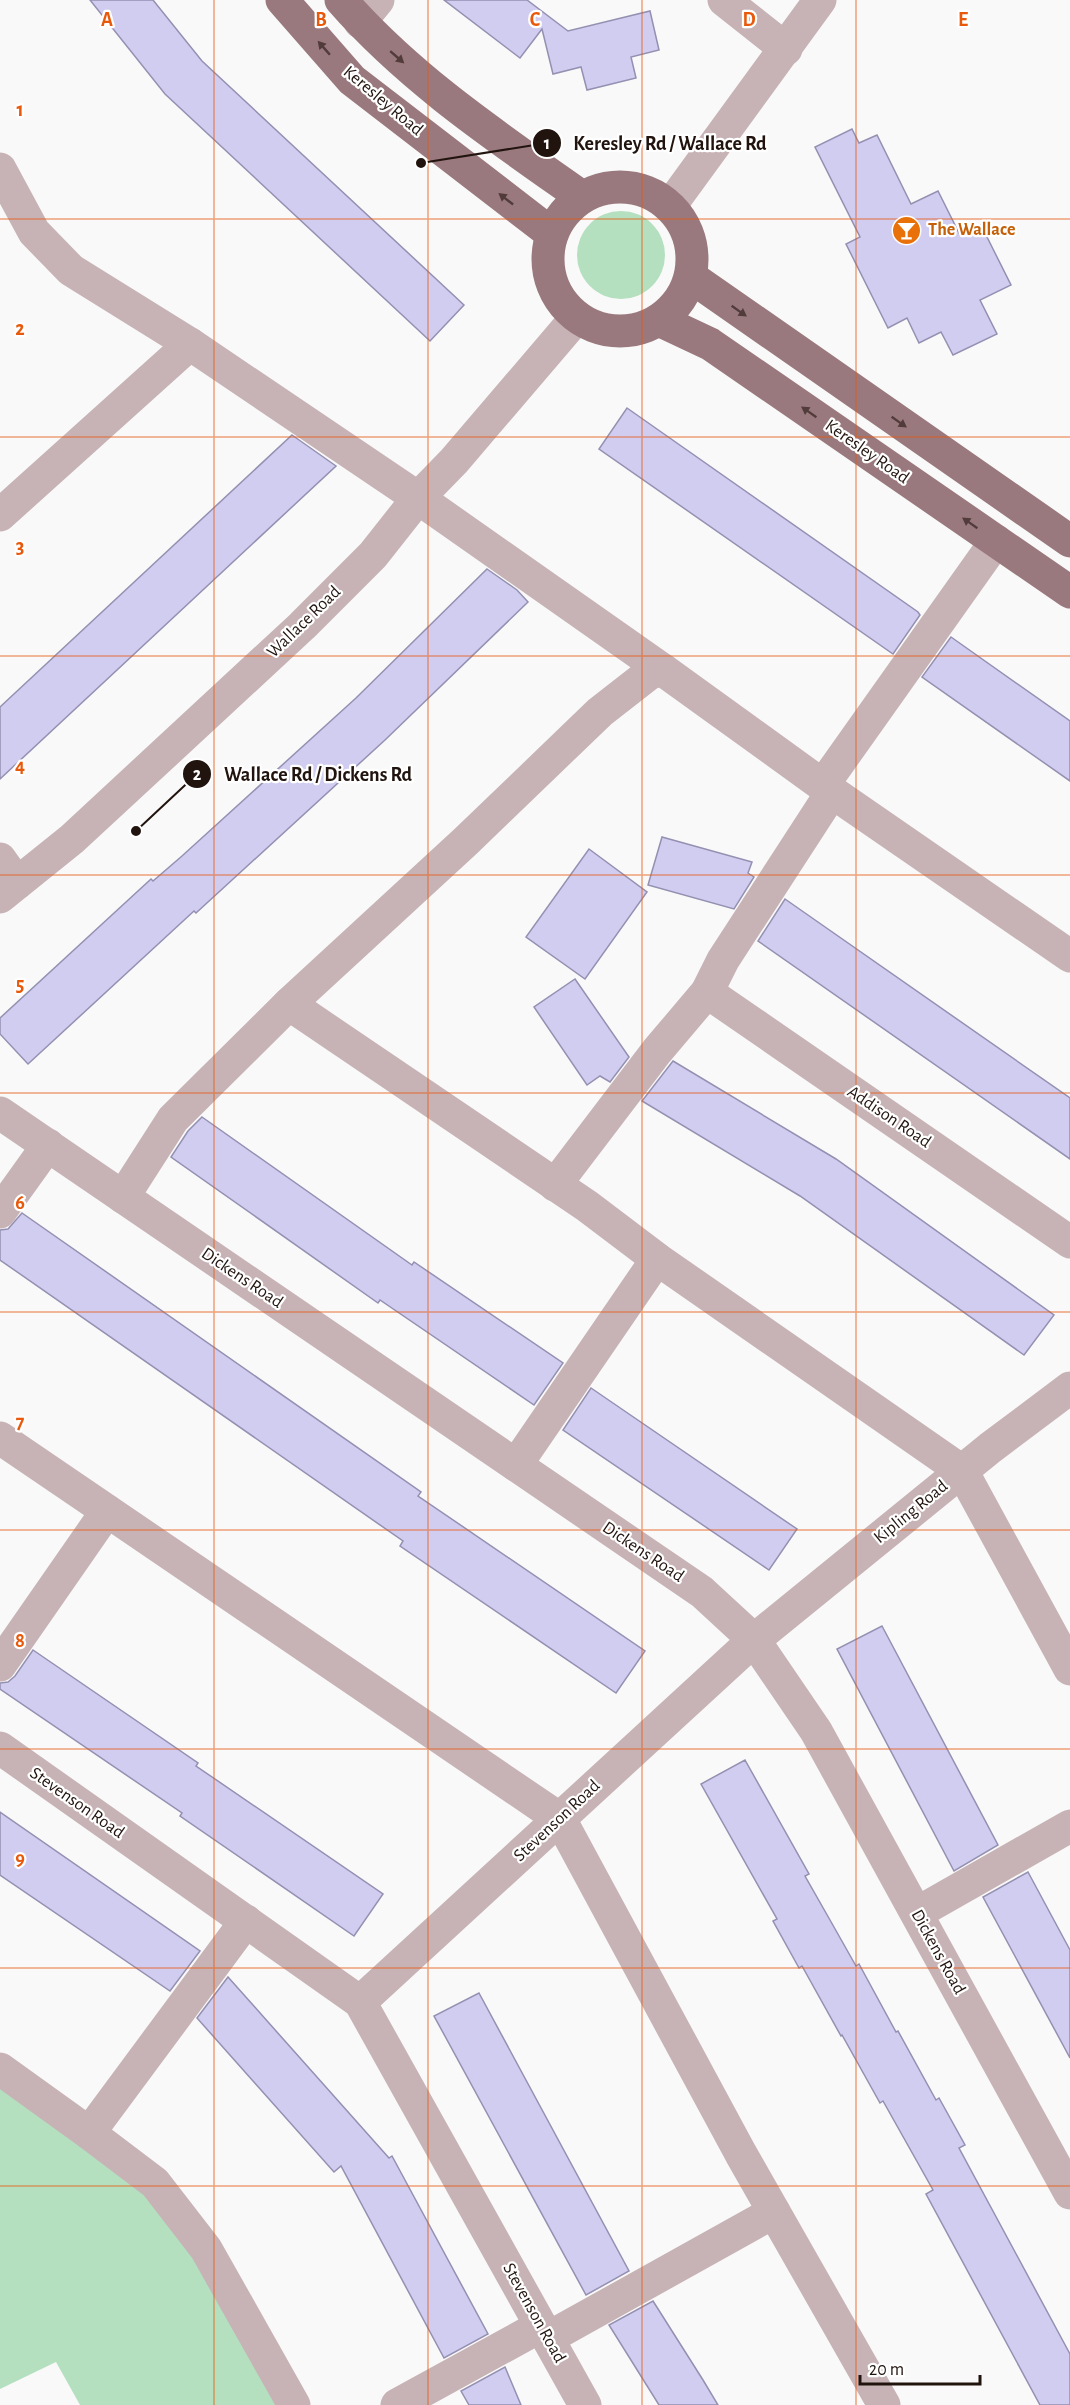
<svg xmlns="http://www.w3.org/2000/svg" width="1070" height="2405" viewBox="0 0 1070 2405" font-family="'Alegreya Sans',sans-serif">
  <rect width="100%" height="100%" fill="#f9f9f9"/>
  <g fill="#b4e0bf">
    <circle cx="621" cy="255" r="44"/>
    <path d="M 0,2061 L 145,2167 L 293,2405 L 80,2405 L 56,2362 L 0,2389 Z"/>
  </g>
  <g fill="#d1cdf1" stroke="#9490b1" stroke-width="1.5">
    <path d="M 90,0 L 153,0 L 202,61 L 464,305 L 430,341 L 165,94 Z"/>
    <path d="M 444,0 L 527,0 L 568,31 L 650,11 L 659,50 L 631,57 L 636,78 L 587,90 L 581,67 L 553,74 L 542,29 L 520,58 Z"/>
    <path d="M 852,129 L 859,143 L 877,135 L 911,204 L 938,191 L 960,235 L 981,225 L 1011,285 L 980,300 L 997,334 L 953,355 L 941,332 L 919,343 L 907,318 L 888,328 L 846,244 L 860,237 L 815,147 Z"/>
    <path d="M 627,408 L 918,612 L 920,615 L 893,654 L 599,449 Z"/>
    <path d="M 292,435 L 336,466 L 0,779 L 0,707 Z"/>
    <path d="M 487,569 L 517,590 L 528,602 L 385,740 L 196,913 L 194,911 L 28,1064 L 0,1034 L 0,1018 L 151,879 L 153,881 L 182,856 L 356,698 Z"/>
    <path d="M 951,637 L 1070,721 L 1070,781 L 922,677 Z"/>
    <path d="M 662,837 L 752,862 L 748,873 L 754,877 L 734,909 L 648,885 Z"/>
    <path d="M 589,849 L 647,892 L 585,979 L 526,937 Z"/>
    <path d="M 785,899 L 1070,1098 L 1070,1159 L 758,941 Z"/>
    <path d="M 575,979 L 629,1057 L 610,1082 L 600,1076 L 587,1085 L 534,1007 Z"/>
    <path d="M 673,1061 L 836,1159 L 1054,1315 L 1024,1355 L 800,1196 L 642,1101 Z"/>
    <path d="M 202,1117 L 412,1265 L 414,1262 L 563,1363 L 534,1405 L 380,1300 L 378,1303 L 171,1157 L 188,1131 Z"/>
    <path d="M 22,1213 L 421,1492 L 418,1496 L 645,1651 L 616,1693 L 400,1546 L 403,1541 L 0,1260 L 0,1230 L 8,1229 Z"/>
    <path d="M 591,1388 L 797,1529 L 769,1570 L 563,1430 Z"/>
    <path d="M 882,1626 L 998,1845 L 954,1871 L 837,1649 Z"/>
    <path d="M 33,1650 L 198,1763 L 196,1766 L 383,1894 L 354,1936 L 180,1816 L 182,1813 L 0,1689 L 0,1683 L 8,1682 L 15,1676 Z"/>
    <path d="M 745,1760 L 809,1874 L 805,1876 L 830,1920 L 856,1966 L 859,1964 L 896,2032 L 898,2031 L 936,2100 L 939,2098 L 965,2145 L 959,2148 L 1070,2354 L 1070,2405 L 1040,2405 L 926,2194 L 933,2190 L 883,2101 L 880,2103 L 842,2035 L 841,2036 L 802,1966 L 799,1968 L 773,1921 L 777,1919 L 701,1784 Z"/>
    <path d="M 0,1812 L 200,1951 L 170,1991 L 0,1875 Z"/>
    <path d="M 1028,1872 L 1070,1950 L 1070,2058 L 983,1897 Z"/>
    <path d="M 228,1977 L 389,2158 L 392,2156 L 488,2334 L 444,2358 L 341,2166 L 334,2172 L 197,2018 Z"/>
    <path d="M 479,1993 L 629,2271 L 586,2295 L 434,2016 Z"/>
    <path d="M 653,2301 L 703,2380 L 718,2405 L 659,2405 L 609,2325 Z"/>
    <path d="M 505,2367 L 521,2405 L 469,2405 L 461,2391 Z"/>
  </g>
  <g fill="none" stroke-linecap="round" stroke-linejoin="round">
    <g stroke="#c7b3b6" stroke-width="33">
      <path d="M 724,0 L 786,49"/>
      <path d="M 360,22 L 378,0"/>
      <path d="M 0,169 L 34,232 L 71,270 L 190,344 L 418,498 L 663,670"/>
      <path d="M 670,206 L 820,0"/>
      <path d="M 0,515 L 190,344"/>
      <path d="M 823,785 L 996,541"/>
      <path d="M 0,859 L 17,883"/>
      <path d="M 0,897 L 72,839 L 302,626 L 373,555 L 418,498 L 454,461 L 577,317"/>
      <path d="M 707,992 L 1070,1242"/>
      <path d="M 289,1004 L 587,1206 L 657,1259 L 962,1471 L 1070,1669"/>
      <path d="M 0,1113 L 702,1592 L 754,1640 L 816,1731 L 1070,2193"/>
      <path d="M 555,1185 L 657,1051 L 707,992 L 723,960 L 832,792"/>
      <path d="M 123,1197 L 173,1119 L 289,1004 L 466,841 L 600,712 L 650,673 L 663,670 L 832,792 L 1070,956"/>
      <path d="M 0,1212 L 48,1145"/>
      <path d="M 0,1438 L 560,1819 L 741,2154 L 884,2405"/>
      <path d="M 516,1465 L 657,1259"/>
      <path d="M 0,1665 L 107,1511"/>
      <path d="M 0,1748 L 360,2002 L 585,2405"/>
      <path d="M 917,1913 L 1070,1826"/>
      <path d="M 360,2002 L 754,1640 L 990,1448 L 1070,1388"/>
      <path d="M 0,2069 L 89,2133 L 246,1921"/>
      <path d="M 89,2133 L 155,2183 L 206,2249 L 294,2405"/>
      <path d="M 548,2338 L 774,2212"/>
      <path d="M 397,2405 L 541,2326"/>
    </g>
    <g stroke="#9a797e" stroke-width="33">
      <path d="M 282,0 L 352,80 L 552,234"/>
      <path d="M 341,0 C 410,79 497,137 582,197"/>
      <circle cx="620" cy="259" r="72"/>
      <path d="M 691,277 L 1070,541"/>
      <path d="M 659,320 L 710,344 L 1070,592"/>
    </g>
  </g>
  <defs><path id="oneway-solid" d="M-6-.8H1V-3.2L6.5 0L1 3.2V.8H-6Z" transform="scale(1.5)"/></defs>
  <g fill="#513c3b">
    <use href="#oneway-solid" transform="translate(324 48) rotate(-131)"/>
    <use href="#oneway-solid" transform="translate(397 57) rotate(41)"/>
    <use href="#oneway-solid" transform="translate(506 199) rotate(-142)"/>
    <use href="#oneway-solid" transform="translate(739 311) rotate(35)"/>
    <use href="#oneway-solid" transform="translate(809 412) rotate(-145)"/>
    <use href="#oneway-solid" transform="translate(899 422) rotate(35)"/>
    <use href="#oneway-solid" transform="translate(970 523) rotate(-145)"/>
  </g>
  <path fill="none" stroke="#e8590c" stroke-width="1.5" stroke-opacity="0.55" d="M 214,0 L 214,2405M 428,0 L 428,2405M 642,0 L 642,2405M 856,0 L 856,2405M 0,219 L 1070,219M 0,437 L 1070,437M 0,656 L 1070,656M 0,875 L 1070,875M 0,1093 L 1070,1093M 0,1312 L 1070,1312M 0,1530 L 1070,1530M 0,1749 L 1070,1749M 0,1968 L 1070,1968M 0,2186 L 1070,2186"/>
  <defs>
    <symbol id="bar-disc" viewBox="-11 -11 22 22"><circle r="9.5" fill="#e8710a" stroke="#fff"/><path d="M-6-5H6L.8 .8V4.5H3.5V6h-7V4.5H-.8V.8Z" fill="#fff"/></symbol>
  </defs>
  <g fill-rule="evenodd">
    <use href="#bar-disc" x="890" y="214" width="33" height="33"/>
  </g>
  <g text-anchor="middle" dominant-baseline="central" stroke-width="4.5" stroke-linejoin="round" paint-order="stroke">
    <g font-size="18" fill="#21140e" stroke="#fff">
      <text transform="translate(383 101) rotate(40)">Keresley Road</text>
      <text transform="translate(867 452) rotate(35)">Keresley Road</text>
      <text transform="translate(304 622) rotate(-44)">Wallace Road</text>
      <text transform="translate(889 1117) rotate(34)">Addison Road</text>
      <text transform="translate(242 1278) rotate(34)">Dickens Road</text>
      <text transform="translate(911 1512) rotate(-39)">Kipling Road</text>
      <text transform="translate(643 1552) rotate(34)">Dickens Road</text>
      <text transform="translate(77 1803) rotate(35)">Stevenson Road</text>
      <text transform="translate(557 1821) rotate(-43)">Stevenson Road</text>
      <text transform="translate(938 1952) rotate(61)">Dickens Road</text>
      <text transform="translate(534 2313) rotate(61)">Stevenson Road</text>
    </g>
    <g font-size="18" font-weight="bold" fill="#c56008" stroke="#fff" text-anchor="start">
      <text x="928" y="230">The Wallace</text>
    </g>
  </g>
  <g font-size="20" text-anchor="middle" font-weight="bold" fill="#e8590c" stroke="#fff" stroke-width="4.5" stroke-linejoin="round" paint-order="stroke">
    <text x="107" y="26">A</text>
    <text x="321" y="26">B</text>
    <text x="535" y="26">C</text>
    <text x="749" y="26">D</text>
    <text x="963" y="26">E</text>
    <text x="20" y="116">1</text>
    <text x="20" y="335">2</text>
    <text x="20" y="553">3</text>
    <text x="20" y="772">4</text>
    <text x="20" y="991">5</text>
    <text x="20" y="1209">6</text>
    <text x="20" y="1428">7</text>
    <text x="20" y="1647">8</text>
    <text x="20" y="1865">9</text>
  </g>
  <path fill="none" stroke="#21140e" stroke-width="2" d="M421 163L547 143M136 831L197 774"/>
  <g fill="#21140e" stroke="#fff" stroke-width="2">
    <circle cx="421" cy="163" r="6"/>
    <circle cx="136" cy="831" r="6"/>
    <circle cx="547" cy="143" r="15"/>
    <circle cx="197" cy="774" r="15"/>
  </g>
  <g font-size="18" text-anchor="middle" font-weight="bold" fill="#fff">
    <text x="547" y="149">1</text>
    <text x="197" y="780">2</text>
  </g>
  <g font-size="20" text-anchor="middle" font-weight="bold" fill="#21140e" stroke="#fff" stroke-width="4.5" stroke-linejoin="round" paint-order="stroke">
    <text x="670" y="150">Keresley Rd / Wallace Rd</text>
    <text x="318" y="781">Wallace Rd / Dickens Rd</text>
  </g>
  <path d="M860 2375v9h120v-9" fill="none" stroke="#21140e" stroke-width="3"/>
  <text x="869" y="2375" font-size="18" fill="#21140e" stroke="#ffffff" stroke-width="4.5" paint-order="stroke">20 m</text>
</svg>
